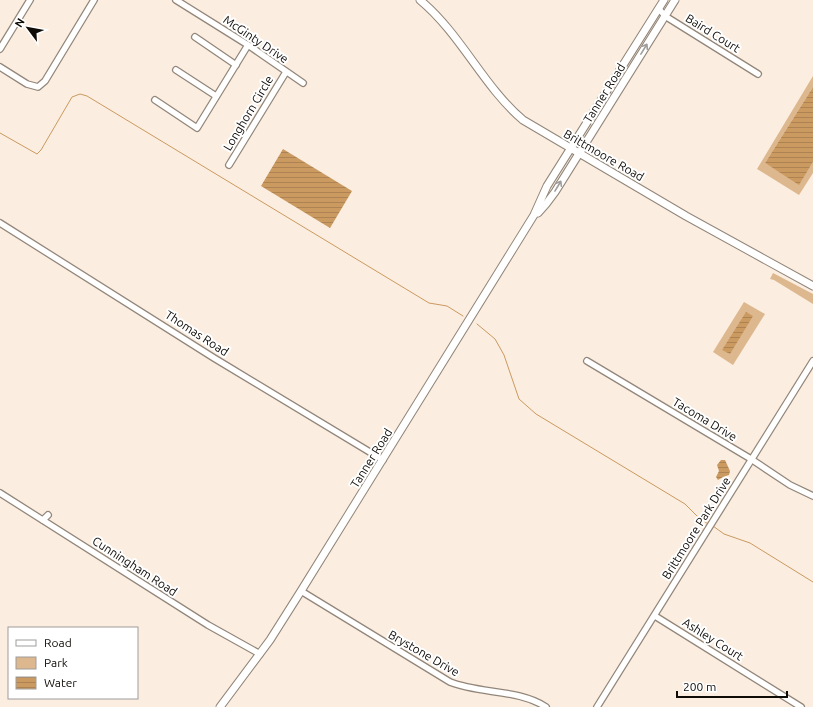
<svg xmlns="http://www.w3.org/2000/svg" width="813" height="707" viewBox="0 0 813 707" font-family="Ubuntu,sans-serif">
  <defs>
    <pattern id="water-rules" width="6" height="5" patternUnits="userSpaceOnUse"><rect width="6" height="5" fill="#cb9a61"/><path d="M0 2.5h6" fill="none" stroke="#ad8353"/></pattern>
  </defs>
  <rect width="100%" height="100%" fill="#fbeddf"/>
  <g fill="#ddb78d">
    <path d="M 813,76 L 813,87 L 765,163 L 799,184 L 813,162 L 813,173 L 799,195 L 757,169 Z"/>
    <path d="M 773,273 L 813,294 L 813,304 L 774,280 L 770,279 Z"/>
    <path d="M 744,302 L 765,314 L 733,365 L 713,352 Z"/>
  </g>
  <g fill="url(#water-rules)">
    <path d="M 813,87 L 813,162 L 799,185 L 765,163 Z"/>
    <path d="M 283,149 L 352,191 L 330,228 L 261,186 Z"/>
    <path d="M 746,312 L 753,316 L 730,354 L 722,350 Z"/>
    <path d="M 721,460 L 725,460 L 730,471 L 729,475 L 723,477 L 718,480 L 716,477 L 719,471 L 717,465 Z"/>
  </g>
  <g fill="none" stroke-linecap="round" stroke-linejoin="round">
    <g stroke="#cb9a61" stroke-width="1">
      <path d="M 0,133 L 37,154 L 41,150 L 72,97 L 80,94 L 87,96 L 429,303 L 447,306 L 463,316"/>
      <path d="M 477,324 L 495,339 L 504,355 L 519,399 L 536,414 L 685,504 L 697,516 L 708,524"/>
      <path d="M 713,526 L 724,534 L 750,543 L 813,582"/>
    </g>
    <defs>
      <g id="minor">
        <path d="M 176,0 L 248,45 L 303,83"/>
        <path d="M 659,9 L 665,16 L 758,74"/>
        <path d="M 195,37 L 236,65"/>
        <path d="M 0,49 L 30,0"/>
        <path d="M 0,67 L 27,84 L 38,87 L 45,81 L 94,0"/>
        <path d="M 176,70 L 216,96"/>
        <path d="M 155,100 L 197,128 L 248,45"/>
        <path d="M 229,165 L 286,72"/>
        <path d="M 0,223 L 214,358 L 383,460"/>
        <path d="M 587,361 L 751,459 L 790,485 L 813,496"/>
        <path d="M 0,493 L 208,625 L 260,654"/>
        <path d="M 43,520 L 48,515"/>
        <path d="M 301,591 L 450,682 C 480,694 518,689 546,707"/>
        <path d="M 655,616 L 801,707"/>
        <path d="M 597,707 L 813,361"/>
      </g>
      <g id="major">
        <path d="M 420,0 C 461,34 483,86 523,120 L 686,216 L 813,286"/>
        <path d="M 538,213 L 546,204 L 555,192 L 675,0"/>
        <path d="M 220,707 L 270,640 L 301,591 L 534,215 L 547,186 L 664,0"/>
      </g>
    </defs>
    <use href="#minor" stroke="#92867a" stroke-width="8"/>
    <use href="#major" stroke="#92867a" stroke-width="9"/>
    <use href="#minor" stroke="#fff" stroke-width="5.5"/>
    <use href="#major" stroke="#fff" stroke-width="7"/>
  </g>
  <defs><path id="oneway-shaft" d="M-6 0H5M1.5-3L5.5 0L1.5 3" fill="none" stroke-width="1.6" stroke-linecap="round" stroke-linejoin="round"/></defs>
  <g stroke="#9f9d9c">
    <use href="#oneway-shaft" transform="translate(644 49) rotate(-58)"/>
    <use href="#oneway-shaft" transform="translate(558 186) rotate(-59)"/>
  </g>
  <g text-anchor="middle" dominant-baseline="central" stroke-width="4" stroke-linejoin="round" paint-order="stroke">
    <g font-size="12" fill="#0f0b07" stroke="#fff">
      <text transform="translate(713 33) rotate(32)">Baird Court</text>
      <text transform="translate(256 39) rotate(34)">McGinty Drive</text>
      <text transform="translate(604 93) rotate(-58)">Tanner Road</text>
      <text transform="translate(248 113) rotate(-59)">Longhorn Circle</text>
      <text transform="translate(604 155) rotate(30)">Brittmoore Road</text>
      <text transform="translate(197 333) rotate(33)">Thomas Road</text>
      <text transform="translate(705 419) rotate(31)">Tacoma Drive</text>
      <text transform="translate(371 458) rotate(-58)">Tanner Road</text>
      <text transform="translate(696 528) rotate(-58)">Brittmoore Park Drive</text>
      <text transform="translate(135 566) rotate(33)">Cunningham Road</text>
      <text transform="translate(713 639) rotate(32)">Ashley Court</text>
      <text transform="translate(424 653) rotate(30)">Brystone Drive</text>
    </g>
  </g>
  <rect x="8" y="627" width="130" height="72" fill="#ffffff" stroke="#9f9d9c"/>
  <rect x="16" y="640" width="20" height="6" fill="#ffffff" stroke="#9f9d9c"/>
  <text x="44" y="647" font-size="12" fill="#0f0b07">Road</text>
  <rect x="16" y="657" width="20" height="12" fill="#ddb78d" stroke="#9f9d9c"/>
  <text x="44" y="667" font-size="12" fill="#0f0b07">Park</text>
  <rect x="16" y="677" width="20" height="12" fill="url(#water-rules)" stroke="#9f9d9c"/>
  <text x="44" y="687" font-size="12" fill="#0f0b07">Water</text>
  <g transform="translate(28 28) rotate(302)" stroke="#ffffff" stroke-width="3" paint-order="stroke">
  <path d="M0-3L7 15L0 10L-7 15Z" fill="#0f0b07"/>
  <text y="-6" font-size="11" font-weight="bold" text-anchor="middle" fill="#0f0b07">N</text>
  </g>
  <path d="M677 691v6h110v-6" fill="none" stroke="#0f0b07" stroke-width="2"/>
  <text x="683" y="691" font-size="12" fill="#0f0b07" stroke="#ffffff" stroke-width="3" paint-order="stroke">200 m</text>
</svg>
